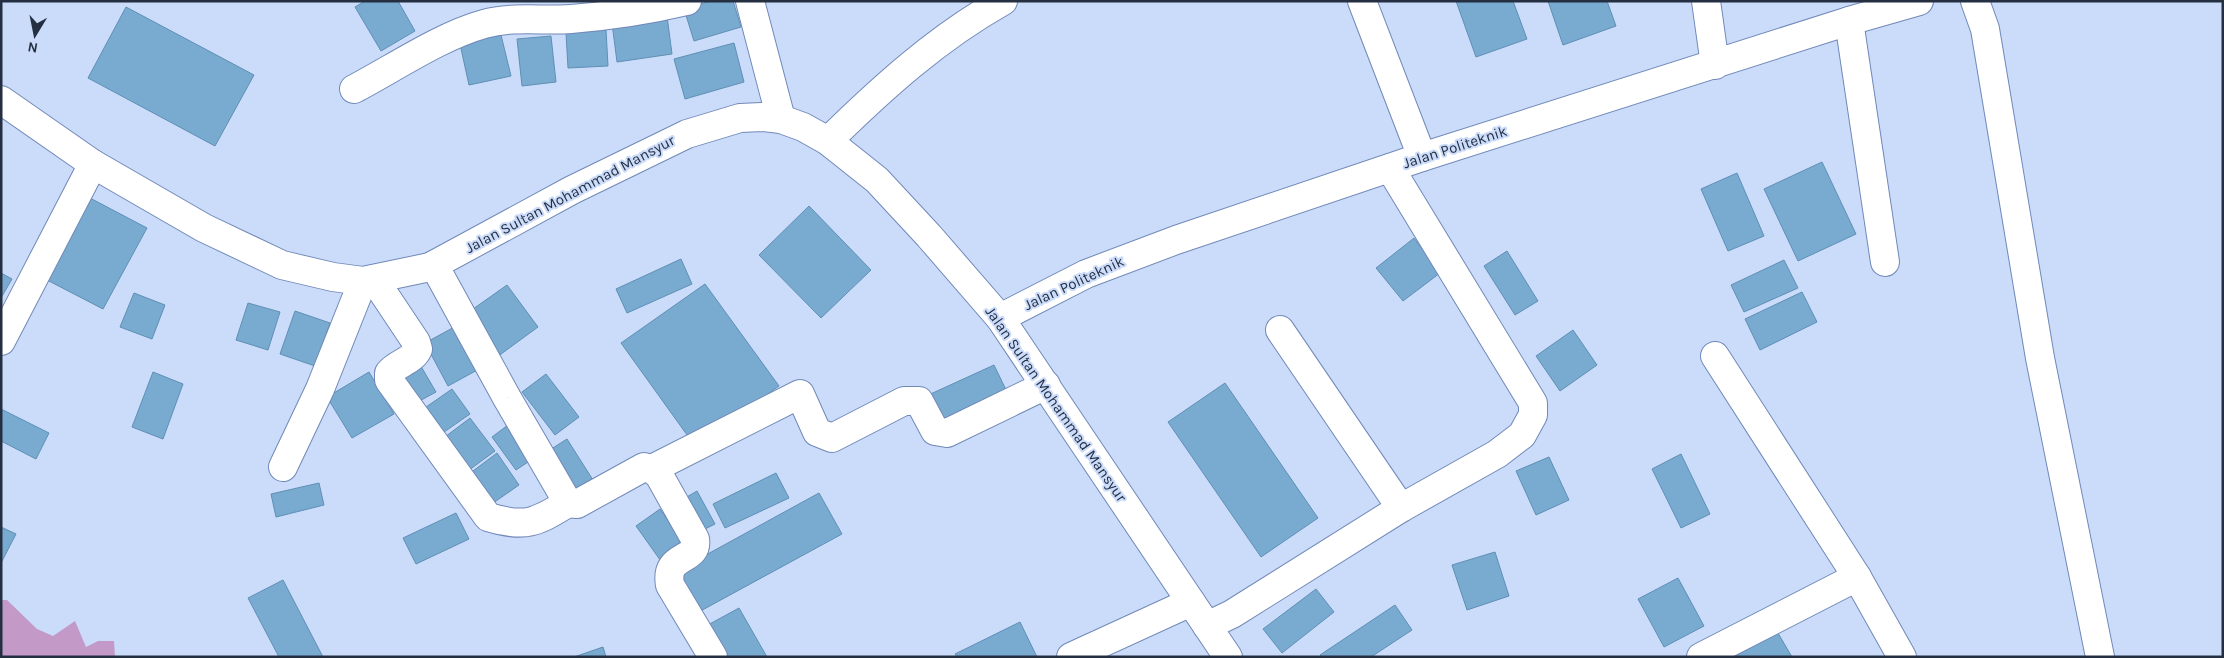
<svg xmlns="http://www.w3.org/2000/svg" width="2224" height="658" viewBox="0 0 2224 658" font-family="Karla,sans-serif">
  <rect width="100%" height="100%" fill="#cbdbfa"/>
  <path fill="#c299c7" d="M 1,600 L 7,600 L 37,629 L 53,636 L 75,621 L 86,647 L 98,641 L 114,641 L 115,657 L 1,657 Z"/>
  <g fill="#79aad0" stroke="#5f8fb5">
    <path d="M 365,1 L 398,1 L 415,31 L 381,51 L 355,7 Z"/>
    <path d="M 710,1 L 733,1 L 741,27 L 694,41 L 684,9 Z"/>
    <path d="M 1456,1 L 1513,1 L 1527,39 L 1476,57 Z"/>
    <path d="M 1548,1 L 1607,1 L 1616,26 L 1563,45 Z"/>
    <path d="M 126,7 L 254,75 L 215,146 L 88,78 Z"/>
    <path d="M 667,16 L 672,54 L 617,62 L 612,23 Z"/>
    <path d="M 606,30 L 608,66 L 568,68 L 566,33 Z"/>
    <path d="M 501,35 L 511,76 L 469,85 L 460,44 Z"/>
    <path d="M 551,36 L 556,82 L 522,86 L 517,39 Z"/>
    <path d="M 734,43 L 744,82 L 685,99 L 674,59 Z"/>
    <path d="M 1822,162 L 1856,234 L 1798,261 L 1764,189 Z"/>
    <path d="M 1737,173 L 1764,236 L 1728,251 L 1701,189 Z"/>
    <path d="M 90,198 L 147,228 L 103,309 L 47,280 Z"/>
    <path d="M 809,206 L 871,270 L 821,318 L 759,255 Z"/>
    <path d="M 1414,238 L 1440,273 L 1403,301 L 1376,268 Z"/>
    <path d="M 1507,251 L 1538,301 L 1515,315 L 1484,266 Z"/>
    <path d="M 681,259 L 692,284 L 627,313 L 616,289 Z"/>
    <path d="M 1784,260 L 1798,288 L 1744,312 L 1731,285 Z"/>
    <path d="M 1,273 L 12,279 L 1,298 Z"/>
    <path d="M 705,284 L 779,386 L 695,446 L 621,343 Z"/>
    <path d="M 507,285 L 538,327 L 497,357 L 466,314 Z"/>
    <path d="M 1802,292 L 1817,322 L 1760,350 L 1745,319 Z"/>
    <path d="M 134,293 L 165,305 L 152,339 L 120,327 Z"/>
    <path d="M 248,303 L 280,312 L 268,350 L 236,340 Z"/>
    <path d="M 295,311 L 330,323 L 315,366 L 280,354 Z"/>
    <path d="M 458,325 L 481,368 L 448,386 L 425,343 Z"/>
    <path d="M 1573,330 L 1597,365 L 1560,391 L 1536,356 Z"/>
    <path d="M 419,363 L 436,392 L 412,405 L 395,376 Z"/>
    <path d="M 994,365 L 1009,396 L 939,429 L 924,397 Z"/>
    <path d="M 153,372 L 183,384 L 163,439 L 132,427 Z"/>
    <path d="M 369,372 L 394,414 L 352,438 L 327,397 Z"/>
    <path d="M 546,374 L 579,417 L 555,435 L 522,392 Z"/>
    <path d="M 1225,383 L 1318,518 L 1261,557 L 1168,422 Z"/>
    <path d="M 452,389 L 470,414 L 434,439 L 416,414 Z"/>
    <path d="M 1,409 L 49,433 L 36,459 L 1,441 Z"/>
    <path d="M 470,418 L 495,451 L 461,476 L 437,443 Z"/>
    <path d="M 512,422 L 537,456 L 516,470 L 492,437 Z"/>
    <path d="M 567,439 L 593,480 L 571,494 L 545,453 Z"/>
    <path d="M 497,453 L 519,485 L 486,508 L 465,477 Z"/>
    <path d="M 1681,454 L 1710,514 L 1681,528 L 1652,469 Z"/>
    <path d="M 1549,457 L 1569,500 L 1536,515 L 1516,471 Z"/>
    <path d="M 776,473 L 789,498 L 725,528 L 713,504 Z"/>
    <path d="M 319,483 L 324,505 L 276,517 L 271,494 Z"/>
    <path d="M 697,491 L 715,524 L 697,533 L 680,501 Z"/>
    <path d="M 819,493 L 842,534 L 695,614 L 673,573 Z"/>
    <path d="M 660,509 L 687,548 L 663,564 L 636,526 Z"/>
    <path d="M 456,513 L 469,539 L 416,564 L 403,538 Z"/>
    <path d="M 1,527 L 16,534 L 1,563 Z"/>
    <path d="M 1495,552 L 1509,596 L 1467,610 L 1452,565 Z"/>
    <path d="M 1678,578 L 1704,626 L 1664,647 L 1638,599 Z"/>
    <path d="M 283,580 L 323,657 L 279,657 L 248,598 Z"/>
    <path d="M 1316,589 L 1334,612 L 1282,653 L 1263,629 Z"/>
    <path d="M 1395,605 L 1412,630 L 1371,657 L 1322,657 L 1320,655 Z"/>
    <path d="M 739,608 L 767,657 L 723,657 L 706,626 Z"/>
    <path d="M 1020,622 L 1037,657 L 957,657 L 955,654 Z"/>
    <path d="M 1775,628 L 1792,657 L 1729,657 Z"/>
    <path d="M 603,647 L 606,657 L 574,657 Z"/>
  </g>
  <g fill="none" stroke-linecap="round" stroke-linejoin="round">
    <defs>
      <g id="minor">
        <path d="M 750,1 L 781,119"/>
        <path d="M 1362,1 L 1422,157"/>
        <path d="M 1706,1 L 1715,65"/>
        <path d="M 1975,1 L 1985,29 L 2040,358 L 2100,657"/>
        <path d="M 1849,21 L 1885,262"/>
        <path d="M 354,89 C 394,68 441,36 484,24 C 512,16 542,21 571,19 C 610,16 649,10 687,1"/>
        <path d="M 1,100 L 93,164 L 204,228 L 282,265 L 333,277 L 363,281 L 430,267 L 572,190 L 687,134 L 740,118 L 762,117 L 781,119 L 803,127 L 828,141 L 877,180 L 929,236 L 1000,318 L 1228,657"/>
        <path d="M 828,141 C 882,88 937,38 1003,1"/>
        <path d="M 434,265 L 507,398 L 568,503 L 577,504 L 644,467 L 652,469 L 659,475 L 695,539 C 699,563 664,552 670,585 L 713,657"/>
        <path d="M 374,279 L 416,342 L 418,349 C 413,361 397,363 389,373 L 389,380 L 488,517 C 526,528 535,523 568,503"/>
        <path d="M 1000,318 L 1086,274 L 1176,240 L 1422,157 L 1849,21 L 1919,1"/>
        <path d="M 1280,330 L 1401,508"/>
        <path d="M 1,341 L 93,164"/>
        <path d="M 1715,356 L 1857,577 L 1902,657"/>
        <path d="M 283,467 L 320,389 L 363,281"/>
        <path d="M 652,469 L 800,394 L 817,432 L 832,438 L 904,401 L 919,401 L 935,431 L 947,433 L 1046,385"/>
        <path d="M 1207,626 L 1232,614 L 1401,508 L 1497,454 L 1522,435 L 1533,415 L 1533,403 L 1390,168"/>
        <path d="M 1071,657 L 1191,602"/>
        <path d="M 1701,657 L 1857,577"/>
      </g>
    </defs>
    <use href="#minor" stroke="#7089b8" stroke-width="30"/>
    <use href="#minor" stroke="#fff" stroke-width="28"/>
  </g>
  <g text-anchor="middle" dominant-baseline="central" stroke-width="4" stroke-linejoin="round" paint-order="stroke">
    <g font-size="15" fill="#242f42" stroke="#cbdbfa">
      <text transform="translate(1455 147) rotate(-18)">Jalan Politeknik</text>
      <text transform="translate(570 194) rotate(-28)">Jalan Sultan Mohammad Mansyur</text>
      <text transform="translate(1074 283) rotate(-25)">Jalan Politeknik</text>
      <text transform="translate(1056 404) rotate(55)">Jalan Sultan Mohammad Mansyur</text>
    </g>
  </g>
  <rect width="2224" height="658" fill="none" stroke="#242f42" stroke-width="5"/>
  <g transform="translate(35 35) rotate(190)" stroke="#cbdbfa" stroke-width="4" paint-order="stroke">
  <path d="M0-4L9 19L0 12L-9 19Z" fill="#242f42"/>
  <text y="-8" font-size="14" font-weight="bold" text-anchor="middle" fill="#242f42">N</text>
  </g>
</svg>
